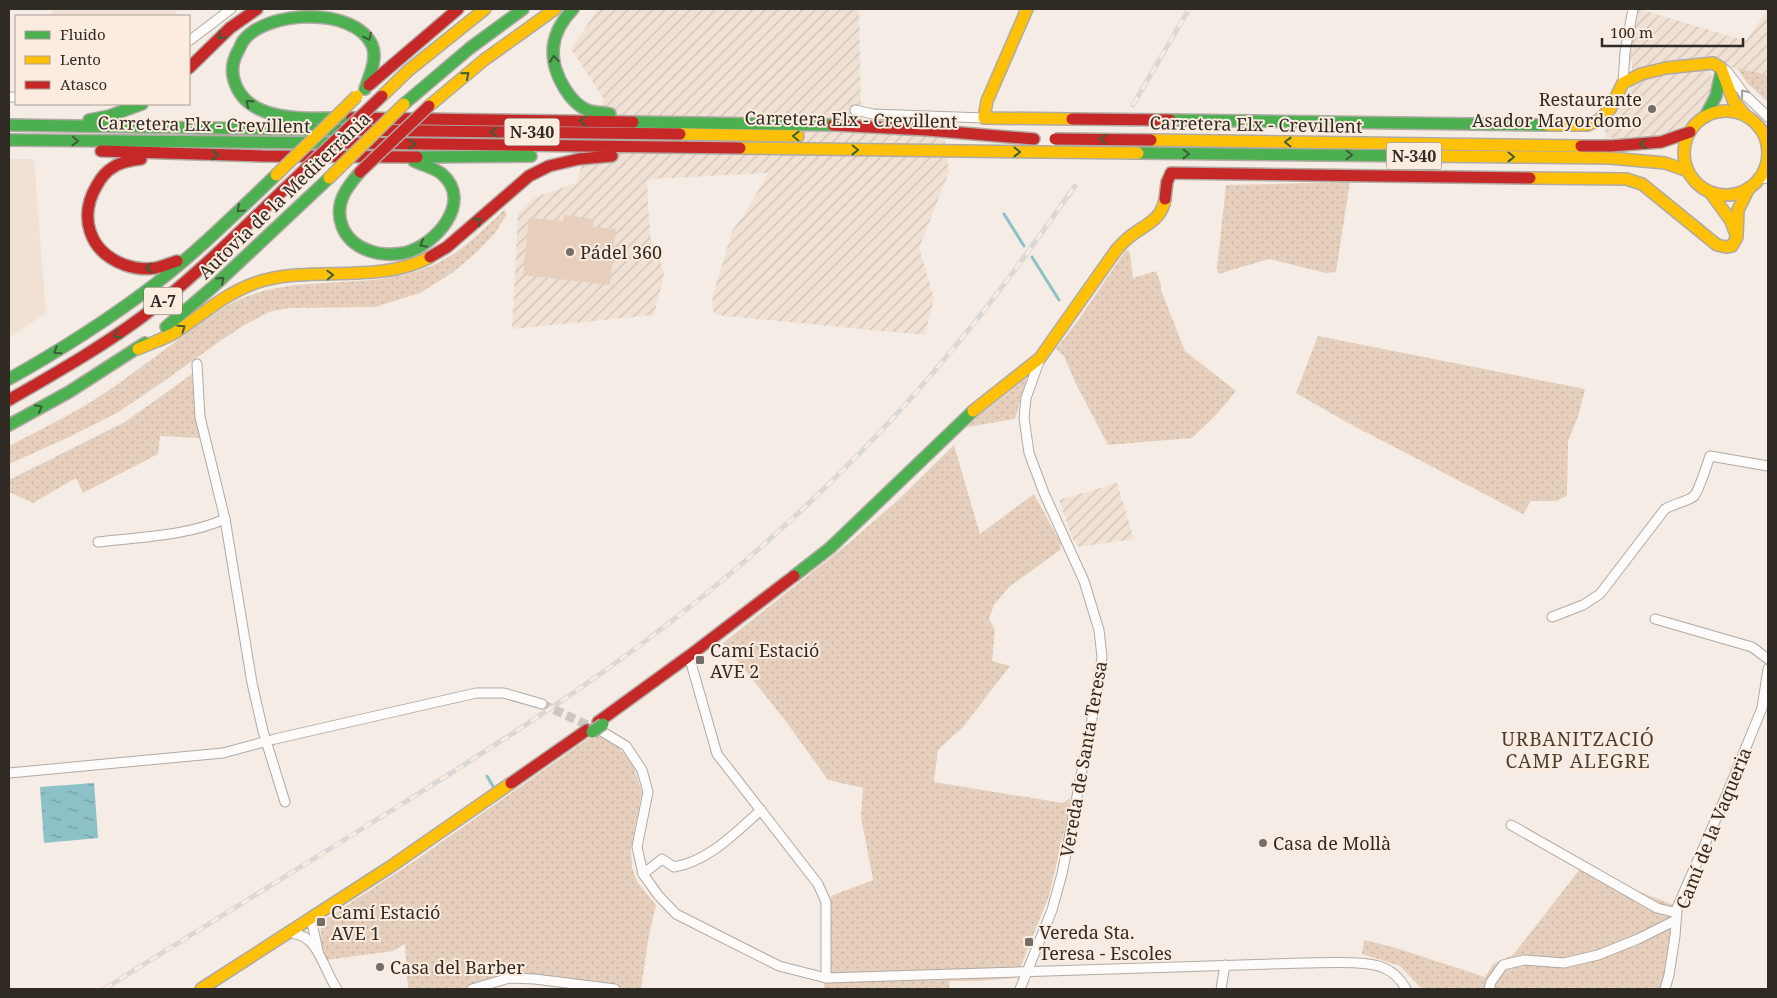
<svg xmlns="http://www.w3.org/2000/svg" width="1777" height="998" viewBox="0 0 1777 998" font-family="'Noto Serif',serif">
  <defs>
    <pattern id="industrial-furrows" width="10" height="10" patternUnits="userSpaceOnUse" patternTransform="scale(1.25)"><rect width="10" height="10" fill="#f0e1d4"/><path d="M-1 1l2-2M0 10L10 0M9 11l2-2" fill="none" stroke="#cec1b6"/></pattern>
    <pattern id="grass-dots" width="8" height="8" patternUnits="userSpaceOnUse" patternTransform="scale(1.25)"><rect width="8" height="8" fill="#e6d0bd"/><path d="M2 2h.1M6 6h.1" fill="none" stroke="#c6b3a2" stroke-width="1.8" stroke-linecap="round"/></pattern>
    <pattern id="water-ripples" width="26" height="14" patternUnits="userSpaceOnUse" patternTransform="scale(1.25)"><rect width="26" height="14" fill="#8bc1c7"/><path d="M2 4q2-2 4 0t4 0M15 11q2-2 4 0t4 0" fill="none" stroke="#729da1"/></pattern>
  </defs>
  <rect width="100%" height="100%" fill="#f5ede5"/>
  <g fill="#f0e1d4">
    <path d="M 53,9 L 176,9 L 176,16 L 52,16 Z"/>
    <path d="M 9,159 L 34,159 L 46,313 L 9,338 Z"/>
  </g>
  <g fill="url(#industrial-furrows)">
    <path d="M 598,9 L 859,9 L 861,118 L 943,124 L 949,172 L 919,248 L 934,298 L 925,335 L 724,316 L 714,313 L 712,305 L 713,295 L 732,231 L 744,215 L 768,173 L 650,179 L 647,182 L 650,236 L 660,259 L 664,275 L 654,315 L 512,329 L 518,214 L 535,197 L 576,183 L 604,99 L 571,49 Z"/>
    <path d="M 1639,9 L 1746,41 L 1768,9 L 1768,75 L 1731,67 L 1716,60 L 1707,60 L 1716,91 L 1705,108 L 1676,132 L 1656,138 L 1606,138 L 1605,126 L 1621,103 L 1632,83 L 1632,64 L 1627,51 Z"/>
    <path d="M 1117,483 L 1134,539 L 1079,547 L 1073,540 L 1059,500 Z"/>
  </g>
  <g fill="url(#grass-dots)">
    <path d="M 1737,68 L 1768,75 L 1768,102 L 1747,83 Z"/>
    <path d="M 1350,182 L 1336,272 L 1326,273 L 1269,259 L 1218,274 L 1217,268 L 1226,185 Z"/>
    <path d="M 504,210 L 507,214 L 495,233 L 475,254 L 452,273 L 420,293 L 375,307 L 289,308 L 269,312 L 243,326 L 223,339 L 160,384 L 117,413 L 69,437 L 9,464 L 9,446 C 46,427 84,408 118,384 C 141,367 165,349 189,332 C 204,321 219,309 236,301 C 297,272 363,292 426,268 C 457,257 481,232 504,210 Z"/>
    <path d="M 1126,250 L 1130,252 L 1133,278 L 1156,271 L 1161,284 L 1161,290 L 1185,351 L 1236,391 L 1217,414 L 1192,438 L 1108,445 L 1076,384 L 1064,356 L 1056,349 L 1079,319 Z"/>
    <path d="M 1318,336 L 1585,389 L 1578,417 L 1568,441 L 1567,496 L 1556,501 L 1531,501 L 1523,514 L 1348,423 L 1296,393 Z"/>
    <path d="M 192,374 L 195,412 L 201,438 L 160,436 L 158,454 L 83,493 L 76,478 L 33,503 L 9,492 L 9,480 L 125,422 Z"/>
    <path d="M 1027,378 L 1015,419 L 967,427 L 976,418 Z"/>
    <path d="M 954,445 L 980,534 L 1034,494 L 1061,543 L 1060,550 L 1009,587 L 994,605 L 989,619 L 995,630 L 992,661 L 1010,666 L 963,727 L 938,750 L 934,782 L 1063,803 L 1070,798 L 1069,810 L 1049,896 L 1016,978 L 976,981 L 950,981 L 949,989 L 824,989 L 831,896 L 873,880 L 861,817 L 863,788 L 828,780 L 784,719 L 723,643 L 849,543 L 899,499 Z"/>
    <path d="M 595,734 L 616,745 L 633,764 L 642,792 L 631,849 L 632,868 L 638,883 L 656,905 L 649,935 L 641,989 L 618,989 L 542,980 L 492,982 L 466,989 L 408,989 L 405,944 L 393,951 L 327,960 L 322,947 L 320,923 L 413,862 Z"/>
    <path d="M 1580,869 L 1674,905 L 1665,973 L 1660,989 L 1422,989 L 1400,966 L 1362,954 L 1364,940 L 1393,947 L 1485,977 L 1493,964 L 1513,955 Z"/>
  </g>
  <path fill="#e6d0bd" d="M 564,215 L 594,219 L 593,227 L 616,229 L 610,285 L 523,275 L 529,218 L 563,221 Z"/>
  <path fill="url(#water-ripples)" d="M 94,783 L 98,838 L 44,843 L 40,787 Z"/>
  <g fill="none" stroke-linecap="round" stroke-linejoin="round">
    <g stroke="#8bc1c7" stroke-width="3">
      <path d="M 1004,214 L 1024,246"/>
      <path d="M 1032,257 L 1059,300"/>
      <path d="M 487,776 L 494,788"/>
    </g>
    <path stroke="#cec6bf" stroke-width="9" stroke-dasharray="9 4.5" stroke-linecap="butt" d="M 542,704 L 596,729"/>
    <defs>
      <g id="street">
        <path d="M 189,41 L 231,9"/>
        <path d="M 1723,69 L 1727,71 L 1744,94 L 1768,117"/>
        <path d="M 1623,83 L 1625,52 L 1633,9"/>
        <path d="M 9,97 L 16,97"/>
        <path d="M 855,110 L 873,114 L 984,118"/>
        <path d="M 1759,179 L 1768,178"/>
        <path d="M 197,364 L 200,417 L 225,519 L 252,683 L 263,731 L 285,802"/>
        <path d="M 98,542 C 140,537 187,536 225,519"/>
        <path d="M 1552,617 L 1583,605 L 1600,594 L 1665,509 C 1673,504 1689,501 1694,496 C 1699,491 1707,464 1710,456 L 1768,466"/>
        <path d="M 1655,619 L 1752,647 L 1768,659"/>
        <path d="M 689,656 L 717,754 L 818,884 L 826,902 L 826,978"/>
        <path d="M 603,732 L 626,746 L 642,770 L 648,792 L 637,847 L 643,874 L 658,895 L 676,914 L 779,966 L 826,978 L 1305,963 C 1324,963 1368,960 1384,968 C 1394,972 1401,980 1406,989"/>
        <path d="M 9,773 L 223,753 L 275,739 L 476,693 L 504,693 L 542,704"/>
        <path d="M 1511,825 L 1657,908 L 1677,913"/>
        <path d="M 643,874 L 662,859 L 674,867 C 709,861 735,833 761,810"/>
        <path d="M 311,918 L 318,951"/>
        <path d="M 295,934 C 318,936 325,973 337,989"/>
        <path d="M 472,989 L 509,978 L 535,979 L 615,989"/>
        <path d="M 1020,989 L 1052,910 L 1062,874 L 1097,693 L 1102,657 L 1099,630 L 1084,581 L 1044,493 L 1029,453 L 1024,418 L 1026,398 L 1040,359"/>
        <path d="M 1221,989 L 1225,965"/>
        <path d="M 1489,989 L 1491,982 L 1503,965 L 1524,960 L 1564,963 L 1598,955 L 1638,939 L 1676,920"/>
        <path d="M 1665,989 L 1669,975 L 1675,936 L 1677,908 L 1726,796 L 1762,708 L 1768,669"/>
      </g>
      <g id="fast">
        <path d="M 573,9 C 549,34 547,60 565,89 C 570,97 578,106 587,110 C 594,113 603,112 610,114"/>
        <path d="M 404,104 L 470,48 L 523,9"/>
        <path d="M 1705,117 L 1716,96 L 1721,73"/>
        <path d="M 352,118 C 315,117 247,127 234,80 C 231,70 233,60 238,51 C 240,48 241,44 243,41 C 266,10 354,6 372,45 C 378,58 369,77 365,89"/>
        <path d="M 89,120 L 109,116 L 142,104"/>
        <path d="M 1170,120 L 1548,125"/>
        <path d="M 633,122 L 833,125"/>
        <path d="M 9,125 L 343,130"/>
        <path d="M 9,140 L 344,143"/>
        <path d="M 1138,153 L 1419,156"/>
        <path d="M 417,157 L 531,156"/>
        <path d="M 360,172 C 346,188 334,204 342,226 C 347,239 358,247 370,251 C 381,255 391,255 404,253 C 435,246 474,202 442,174 C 435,168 422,165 414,161"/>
        <path d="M 166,327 L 214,286 L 329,178"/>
        <path d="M 9,379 C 59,351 108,320 154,285 C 197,252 236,213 276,175"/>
        <path d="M 9,425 L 69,392 L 145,343"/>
        <path d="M 794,576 L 830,548 L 973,411"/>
      </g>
      <g id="slow">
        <path d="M 1027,9 L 987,101 L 984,118 L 1072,119"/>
        <path d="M 382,96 L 409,70 L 485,9"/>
        <path d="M 429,106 L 484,60 L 555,9"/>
        <circle cx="1726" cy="153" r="42"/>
        <path d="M 1548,125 L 1588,125 L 1599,120 L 1610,109 L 1623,83 L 1641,74 L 1666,68 L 1713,63 L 1721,68 L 1733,100 L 1745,115"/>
        <path d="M 680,134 L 798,136"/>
        <path d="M 1151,140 L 1581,146"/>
        <path d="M 740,148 L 1044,152"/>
        <path d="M 1419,156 L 1610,158 L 1665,163 L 1688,171"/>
        <path d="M 1530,178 L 1626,179 L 1642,184 L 1717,245 L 1726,247 L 1732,246 L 1737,237 L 1738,210 L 1749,188"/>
        <path d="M 1710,192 L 1731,221 L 1735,232"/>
        <path d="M 138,349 C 150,343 165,339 176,332 C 205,313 230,289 265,280 C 315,267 383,283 430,257"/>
        <path d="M 973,411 L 1040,358 L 1117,249 C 1122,244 1126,239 1132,235 C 1147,224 1162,219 1165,199"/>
        <path d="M 201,989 L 390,867 L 511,783"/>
      </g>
      <g id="jam">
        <path d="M 189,68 L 230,28 L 257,9"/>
        <path d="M 369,85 L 458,9"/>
        <path d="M 352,118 L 633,122"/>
        <path d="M 833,125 L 927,130 L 1034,139"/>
        <path d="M 343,130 L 680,134"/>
        <path d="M 344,143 L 740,148"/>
        <path d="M 1581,146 L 1611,146 L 1661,142 L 1690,132"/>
        <path d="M 101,151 L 262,156 L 417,157"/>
        <path d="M 141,159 C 131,160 120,162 112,168 C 105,172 101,178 97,185 C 78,217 89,252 125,265 C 134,268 145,270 155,268 C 162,267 170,263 177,261"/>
        <path d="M 1165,199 L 1167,182 L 1171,173 L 1530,178"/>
        <path d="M 430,257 L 447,247 L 529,176 L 549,166 L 579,159 L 612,156"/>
        <path d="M 9,400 C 54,374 100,348 142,317 C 198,275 247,224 298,176"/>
        <path d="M 598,722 L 689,656 L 794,576"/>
        <path d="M 511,783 L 587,730"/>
      </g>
    </defs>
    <use href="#street" stroke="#b0aaa4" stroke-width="11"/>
    <use href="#fast" stroke="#b0aaa4" stroke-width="14"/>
    <use href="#slow" stroke="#b0aaa4" stroke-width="14"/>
    <use href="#jam" stroke="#b0aaa4" stroke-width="14"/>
    <use href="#street" stroke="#fefcfb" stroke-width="9"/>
    <use href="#fast" stroke="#4caf50" stroke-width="11"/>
    <use href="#slow" stroke="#ffc107" stroke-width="11"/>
    <use href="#jam" stroke="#c62828" stroke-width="11"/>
    <defs>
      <g id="rail">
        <path d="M 1133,105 L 1189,9"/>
        <path d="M 104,989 C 202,928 299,868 397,807 C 524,728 649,647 761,547 C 830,486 894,421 952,350 C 996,298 1035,242 1075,186"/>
      </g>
    </defs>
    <use href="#rail" stroke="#dad8d6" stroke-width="5"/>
    <use href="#rail" stroke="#fbecdf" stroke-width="3" stroke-dasharray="9" stroke-linecap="butt"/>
    <defs>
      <path id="fast-bridge" d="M 592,732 L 603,724"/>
      <g id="slow-bridge">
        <path d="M 1044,152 L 1138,153"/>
        <path d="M 276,175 L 357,96"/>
        <path d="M 329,178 L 404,104"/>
      </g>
      <g id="jam-bridge">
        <path d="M 1072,119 L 1170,120"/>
        <path d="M 1055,139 L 1151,140"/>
        <path d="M 360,172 L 429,106"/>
        <path d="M 298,176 L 382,96"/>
      </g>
    </defs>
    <use href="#fast-bridge" stroke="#b0aaa4" stroke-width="14" stroke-linecap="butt"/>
    <use href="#slow-bridge" stroke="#b0aaa4" stroke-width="14" stroke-linecap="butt"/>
    <use href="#jam-bridge" stroke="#b0aaa4" stroke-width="14" stroke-linecap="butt"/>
    <use href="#fast-bridge" stroke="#4caf50" stroke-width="11"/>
    <use href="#slow-bridge" stroke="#ffc107" stroke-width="11"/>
    <use href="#jam-bridge" stroke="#c62828" stroke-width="11"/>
  </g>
  <defs><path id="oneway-chevron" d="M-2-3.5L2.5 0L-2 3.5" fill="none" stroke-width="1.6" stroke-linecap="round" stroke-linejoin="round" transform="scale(1.25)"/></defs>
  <g stroke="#3b5f36">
    <use href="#oneway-chevron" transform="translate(221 36) rotate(137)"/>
    <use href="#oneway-chevron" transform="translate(368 37) rotate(64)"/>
    <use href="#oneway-chevron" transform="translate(554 59) rotate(-96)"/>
    <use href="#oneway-chevron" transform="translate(466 75) rotate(-40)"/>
    <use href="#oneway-chevron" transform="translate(249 103) rotate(-141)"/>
    <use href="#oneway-chevron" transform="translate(583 121) rotate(-179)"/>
    <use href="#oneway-chevron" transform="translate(494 132) rotate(-179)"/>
    <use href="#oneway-chevron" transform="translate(796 136) rotate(-179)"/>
    <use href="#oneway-chevron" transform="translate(1103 139) rotate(-179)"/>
    <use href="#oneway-chevron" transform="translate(75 141) rotate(1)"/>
    <use href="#oneway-chevron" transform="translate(1288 142) rotate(-179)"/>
    <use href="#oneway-chevron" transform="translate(412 144) rotate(1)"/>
    <use href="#oneway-chevron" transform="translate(1643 144) rotate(174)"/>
    <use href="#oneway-chevron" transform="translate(855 150) rotate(1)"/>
    <use href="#oneway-chevron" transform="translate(1017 152) rotate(1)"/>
    <use href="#oneway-chevron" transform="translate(1186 154) rotate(1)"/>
    <use href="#oneway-chevron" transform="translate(215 155) rotate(1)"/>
    <use href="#oneway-chevron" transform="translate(1349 155) rotate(1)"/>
    <use href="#oneway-chevron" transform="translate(1511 157) rotate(1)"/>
    <use href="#oneway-chevron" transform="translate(240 209) rotate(137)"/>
    <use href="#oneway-chevron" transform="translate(478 221) rotate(-43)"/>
    <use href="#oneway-chevron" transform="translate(423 244) rotate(152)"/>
    <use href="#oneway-chevron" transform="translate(149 268) rotate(175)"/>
    <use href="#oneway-chevron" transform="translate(330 275) rotate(-3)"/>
    <use href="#oneway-chevron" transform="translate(221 280) rotate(-43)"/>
    <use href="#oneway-chevron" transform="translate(182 328) rotate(-35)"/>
    <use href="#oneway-chevron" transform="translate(117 335) rotate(147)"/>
    <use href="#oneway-chevron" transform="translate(57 351) rotate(147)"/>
    <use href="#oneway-chevron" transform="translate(39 408) rotate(-28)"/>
  </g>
  <use stroke="#a19e9b" href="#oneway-chevron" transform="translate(1744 93) rotate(-129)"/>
  <g fill="#756e68" stroke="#fbecdf" stroke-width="2">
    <circle cx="1652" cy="109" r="5"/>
    <circle cx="570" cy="252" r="5"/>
    <rect x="695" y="655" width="10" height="10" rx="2.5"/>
    <circle cx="1263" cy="843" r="5"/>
    <rect x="316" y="917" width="10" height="10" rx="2.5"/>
    <rect x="1024" y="937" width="10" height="10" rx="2.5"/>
    <circle cx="380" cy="967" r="5"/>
  </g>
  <g text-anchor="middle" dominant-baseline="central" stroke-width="4" stroke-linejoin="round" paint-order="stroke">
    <g fill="#fbecdf" stroke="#6d645d" stroke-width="1">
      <rect x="504.5" y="118.5" width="55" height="27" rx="4"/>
      <rect x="1386.5" y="142.5" width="55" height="27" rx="4"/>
      <rect x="144" y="287.5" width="38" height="27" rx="4"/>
    </g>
    <g font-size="16" font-weight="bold" fill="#302a25">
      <text x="532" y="132">N-340</text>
      <text x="1414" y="156">N-340</text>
      <text x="163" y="301">A-7</text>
    </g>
    <g font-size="18" fill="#302a25" stroke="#fbecdf" text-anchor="start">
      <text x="1642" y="99" text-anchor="end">Restaurante<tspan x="1642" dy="21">Asador Mayordomo</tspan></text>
      <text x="580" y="252">Pádel 360</text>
      <text x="710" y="650">Camí Estació<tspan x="710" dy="21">AVE 2</tspan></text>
      <text x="1273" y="843">Casa de Mollà</text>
      <text x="331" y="912">Camí Estació<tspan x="331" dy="21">AVE 1</tspan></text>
      <text x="1039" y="932">Vereda Sta.<tspan x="1039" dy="21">Teresa - Escoles</tspan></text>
      <text x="390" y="967">Casa del Barber</text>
    </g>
    <g font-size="18" fill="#302a25" stroke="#fbecdf">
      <text transform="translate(851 119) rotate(1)">Carretera Elx - Crevillent</text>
      <text transform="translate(204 124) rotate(1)">Carretera Elx - Crevillent</text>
      <text transform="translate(1256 124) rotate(1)">Carretera Elx - Crevillent</text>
      <text transform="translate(284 195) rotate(-44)">Autovia de la Mediterrània</text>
      <text transform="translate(1083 759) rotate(-80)">Vereda de Santa Teresa</text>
      <text transform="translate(1713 828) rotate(-68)">Camí de la Vaqueria</text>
    </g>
    <g font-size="19" letter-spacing="1" fill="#4b3f35" stroke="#fbecdf">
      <text x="1578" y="739">URBANITZACIÓ<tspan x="1578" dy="22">CAMP ALEGRE</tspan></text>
    </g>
  </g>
  <rect width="1777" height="998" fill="none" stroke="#302a25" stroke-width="20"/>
  <rect x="15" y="15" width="175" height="90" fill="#fbecdf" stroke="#aa9e95"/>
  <rect x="25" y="31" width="25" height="8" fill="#4caf50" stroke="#aa9e95"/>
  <text x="60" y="40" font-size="15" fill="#302a25">Fluido</text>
  <rect x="25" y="56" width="25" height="8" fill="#ffc107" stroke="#aa9e95"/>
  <text x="60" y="65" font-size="15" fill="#302a25">Lento</text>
  <rect x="25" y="81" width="25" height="8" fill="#c62828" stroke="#aa9e95"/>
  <text x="60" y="90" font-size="15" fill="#302a25">Atasco</text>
  <path d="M1602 38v8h141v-8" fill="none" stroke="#302a25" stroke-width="2.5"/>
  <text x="1610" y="38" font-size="15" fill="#302a25" stroke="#fbecdf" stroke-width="4" paint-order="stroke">100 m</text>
</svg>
